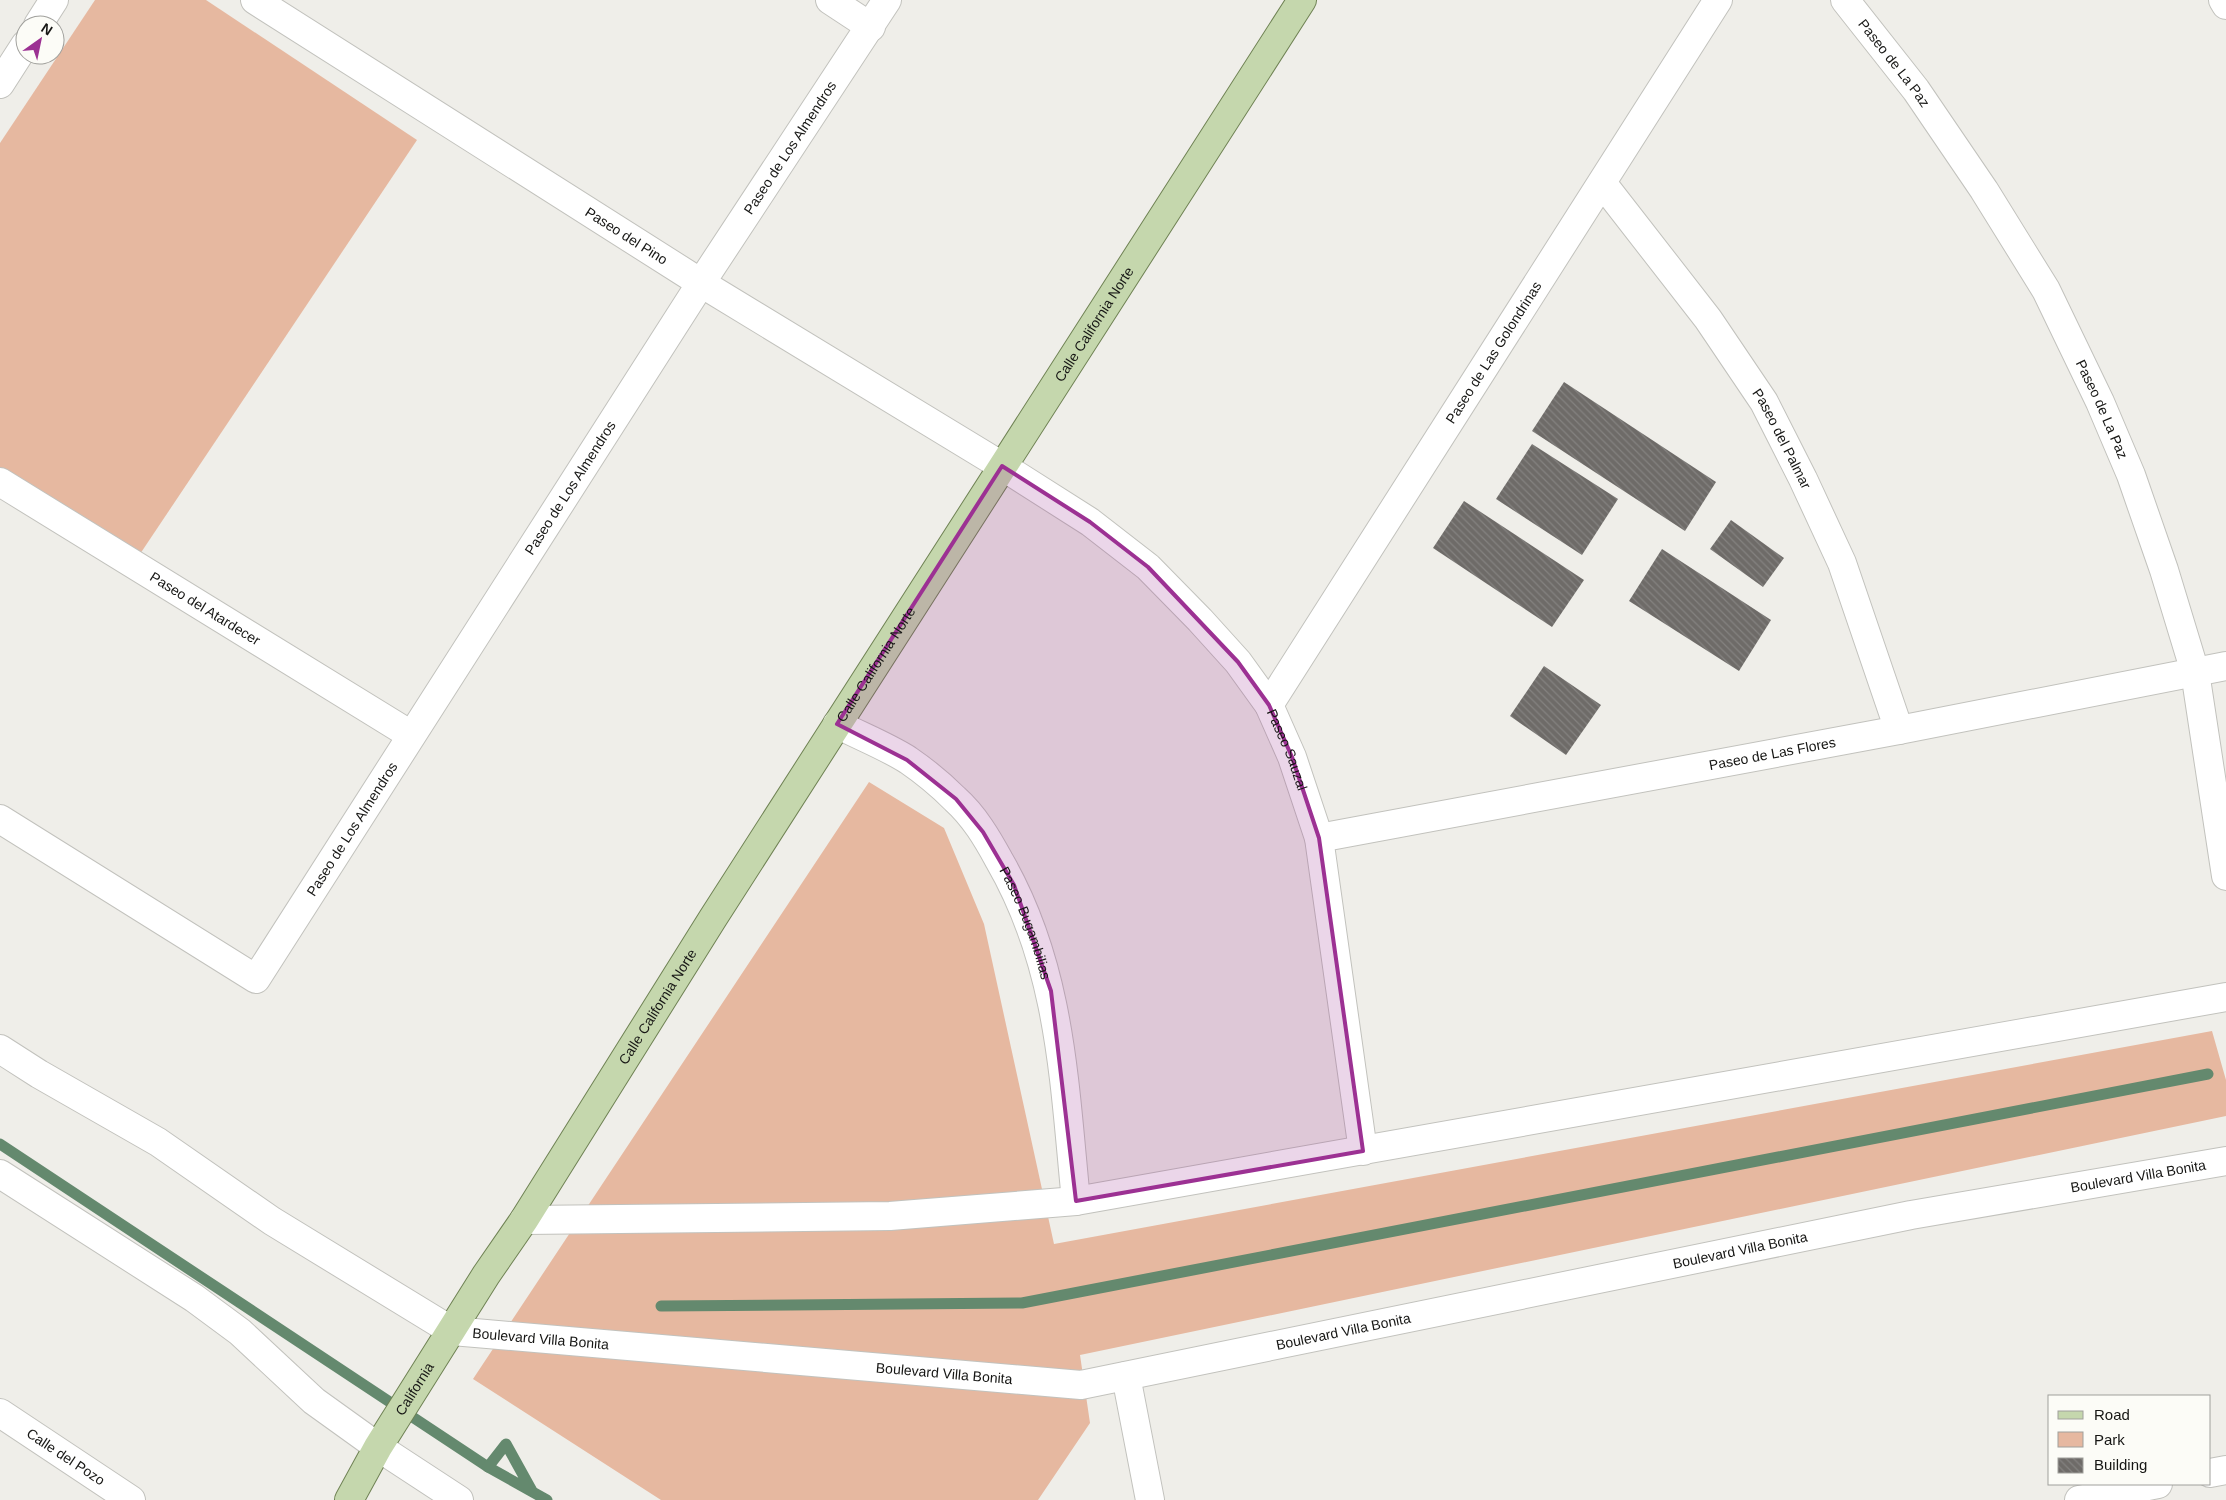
<svg xmlns="http://www.w3.org/2000/svg" width="2226" height="1500" viewBox="0 0 2226 1500" font-family="Helvetica,sans-serif">
  <defs>
    <pattern id="building-back-hatch" width="6" height="6" patternUnits="userSpaceOnUse" patternTransform="scale(1.25)"><rect width="6" height="6" fill="#6e6b68"/><path d="M-1 5l2 2M0 0l6 6M5-1l2 2" fill="none" stroke="#848280"/></pattern>
  </defs>
  <rect width="100%" height="100%" fill="#efeee9"/>
  <g fill="#e6b8a0">
    <path d="M 95,0 L 206,0 L 417,140 L 132,566 L 0,479 L 0,143 Z"/>
    <path d="M 869,782 L 944,828 L 984,924 L 1054,1244 L 2212,1031 L 2226,1080 L 2226,1116 L 1080,1355 L 1090,1423 L 1038,1500 L 661,1500 L 473,1379 Z"/>
  </g>
  <g fill="none" stroke-linecap="round" stroke-linejoin="round">
    <g stroke="#64896e" stroke-width="11">
      <path d="M 0,1144 L 488,1467"/>
      <path d="M 661,1306 L 1022,1303 L 2208,1074"/>
      <path d="M 532,1491 L 506,1444 L 488,1467 L 547,1500"/>
    </g>
  </g>
  <g fill="url(#building-back-hatch)">
    <path d="M 1564,382 L 1716,482 L 1685,531 L 1532,431 Z"/>
    <path d="M 1532,444 L 1618,499 L 1582,555 L 1496,499 Z"/>
    <path d="M 1464,501 L 1584,580 L 1552,627 L 1433,548 Z"/>
    <path d="M 1731,520 L 1784,558 L 1763,587 L 1710,549 Z"/>
    <path d="M 1662,549 L 1771,620 L 1739,671 L 1629,601 Z"/>
    <path d="M 1544,666 L 1601,705 L 1566,755 L 1510,716 Z"/>
  </g>
  <g fill="none" stroke-linecap="round" stroke-linejoin="round">
    <defs>
      <g id="minor">
        <path d="M 830,0 L 871,27"/>
        <path d="M 2223,0 L 2226,5"/>
        <path d="M 38,25 L 54,0"/>
        <path d="M 0,84 L 25,45"/>
        <path id="s1" d="M 1603,184 L 1708,319 L 1764,402 L 1803,479 L 1842,563 L 1899,730"/>
        <path id="s2" d="M 1002,466 L 1090,522 L 1148,567 L 1200,620 L 1238,662 L 1269,705 L 1292,757 L 1319,838 L 1363,1151"/>
        <path id="s3" d="M 0,482 L 411,735"/>
        <path id="s4" d="M 1269,705 L 1718,0"/>
        <path id="s5" d="M 837,724 C 860,736 886,746 908,760 C 924,771 941,785 955,799 C 974,816 987,838 999,860 C 1061,967 1064,1081 1076,1201"/>
        <path id="s6" d="M 0,819 L 256,979 L 701,283 L 887,0"/>
        <path id="s7" d="M 1319,838 L 1899,730 L 2226,666"/>
        <path d="M 0,1049 L 39,1074 L 158,1142 L 272,1221 L 452,1331"/>
        <path d="M 0,1174 L 194,1298 L 240,1332 L 314,1401 L 378,1447 L 459,1500"/>
        <path d="M 1126,1376 L 1150,1500"/>
        <path id="s8" d="M 0,1413 L 131,1500"/>
        <path d="M 2210,1473 L 2226,1470"/>
        <path d="M 2079,1500 L 2158,1484"/>
      </g>
      <g id="tertiary">
        <path id="s9" d="M 255,0 L 701,283 L 1002,466"/>
        <path id="s10" d="M 1845,0 L 1916,90 L 1984,190 L 2046,290 L 2100,402 L 2131,475 L 2164,570 L 2195,672 L 2226,876"/>
        <path d="M 524,1220 L 890,1216 L 1076,1201 L 2226,997"/>
        <path id="s11" d="M 452,1331 L 1081,1385 L 1911,1215 L 2226,1161"/>
      </g>
      <g id="primary">
        <path id="s12" d="M 349,1500 L 378,1447 L 486,1275 L 524,1220 L 713,918 L 1302,0"/>
      </g>
    </defs>
    <use href="#minor" stroke="#c2c2bd" stroke-width="30"/>
    <use href="#tertiary" stroke="#c2c2bd" stroke-width="30"/>
    <use href="#primary" stroke="#6f8254" stroke-width="30"/>
    <use href="#minor" stroke="#fff" stroke-width="28"/>
    <use href="#tertiary" stroke="#fff" stroke-width="28"/>
    <use href="#primary" stroke="#c5d7ad" stroke-width="28"/>
  </g>
  <path fill="#9c3193" fill-opacity="0.2" stroke="#9c3193" stroke-width="4" stroke-linejoin="round" d="M 1002,466 L 1090,522 L 1148,567 L 1238,662 L 1269,705 L 1292,757 L 1319,838 L 1363,1151 L 1076,1201 L 1051,991 L 1014,885 L 983,832 L 956,799 L 907,760 L 837,724 Z"/>
  <g text-anchor="middle" dominant-baseline="central" stroke-width="4.5" stroke-linejoin="round" paint-order="stroke">
    <g font-size="14" fill="#161614" stroke="#fcfcf7">
      <text stroke="none"><textPath href="#s10" startOffset="80">Paseo de La Paz</textPath></text>
      <text stroke="none"><textPath href="#s6" startOffset="1290">Paseo de Los Almendros</textPath></text>
      <text stroke="none"><textPath href="#s9" startOffset="440">Paseo del Pino</textPath></text>
      <text stroke="none"><textPath href="#s12" startOffset="1392">Calle California Norte</textPath></text>
      <text stroke="none"><textPath href="#s4" startOffset="418">Paseo de Las Golondrinas</textPath></text>
      <text stroke="none"><textPath href="#s10" startOffset="485">Paseo de La Paz</textPath></text>
      <text stroke="none"><textPath href="#s1" startOffset="312">Paseo del Palmar</textPath></text>
      <text stroke="none"><textPath href="#s6" startOffset="885">Paseo de Los Almendros</textPath></text>
      <text stroke="none"><textPath href="#s3" startOffset="241">Paseo del Atardecer</textPath></text>
      <text stroke="none"><textPath href="#s12" startOffset="988">Calle California Norte</textPath></text>
      <text stroke="none"><textPath href="#s2" startOffset="410">Paseo Sauzal</textPath></text>
      <text stroke="none"><textPath href="#s7" startOffset="461">Paseo de Las Flores</textPath></text>
      <text stroke="none"><textPath href="#s6" startOffset="480">Paseo de Los Almendros</textPath></text>
      <text stroke="none"><textPath href="#s5" startOffset="285">Paseo Bugambilias</textPath></text>
      <text stroke="none"><textPath href="#s12" startOffset="582">Calle California Norte</textPath></text>
      <text stroke="none"><textPath href="#s11" startOffset="1709">Boulevard Villa Bonita</textPath></text>
      <text stroke="none"><textPath href="#s11" startOffset="1304">Boulevard Villa Bonita</textPath></text>
      <text stroke="none"><textPath href="#s11" startOffset="899">Boulevard Villa Bonita</textPath></text>
      <text stroke="none"><textPath href="#s11" startOffset="89">Boulevard Villa Bonita</textPath></text>
      <text stroke="none"><textPath href="#s11" startOffset="494">Boulevard Villa Bonita</textPath></text>
      <text stroke="none"><textPath href="#s12" startOffset="129">California</textPath></text>
      <text stroke="none"><textPath href="#s8" startOffset="79">Calle del Pozo</textPath></text>
    </g>
  </g>
  <rect x="2048" y="1395" width="162" height="90" fill="#fcfcf7" stroke="#a0a09c"/>
  <rect x="2058" y="1411" width="25" height="8" fill="#c5d7ad" stroke="#a0a09c"/>
  <text x="2094" y="1420" font-size="15" fill="#161614">Road</text>
  <rect x="2058" y="1432" width="25" height="15" fill="#e6b8a0" stroke="#a0a09c"/>
  <text x="2094" y="1445" font-size="15" fill="#161614">Park</text>
  <rect x="2058" y="1458" width="25" height="15" fill="url(#building-back-hatch)" stroke="#a0a09c"/>
  <text x="2094" y="1470" font-size="15" fill="#161614">Building</text>
  <g transform="translate(40 40) rotate(33)"><circle r="24" fill="#fcfcf7" stroke="#a0a09c"/>
  <path d="M0-4L9 19L0 12L-9 19Z" fill="#9c3193"/>
  <text y="-8" font-size="14" font-weight="bold" text-anchor="middle" fill="#161614">N</text>
  </g>
</svg>
